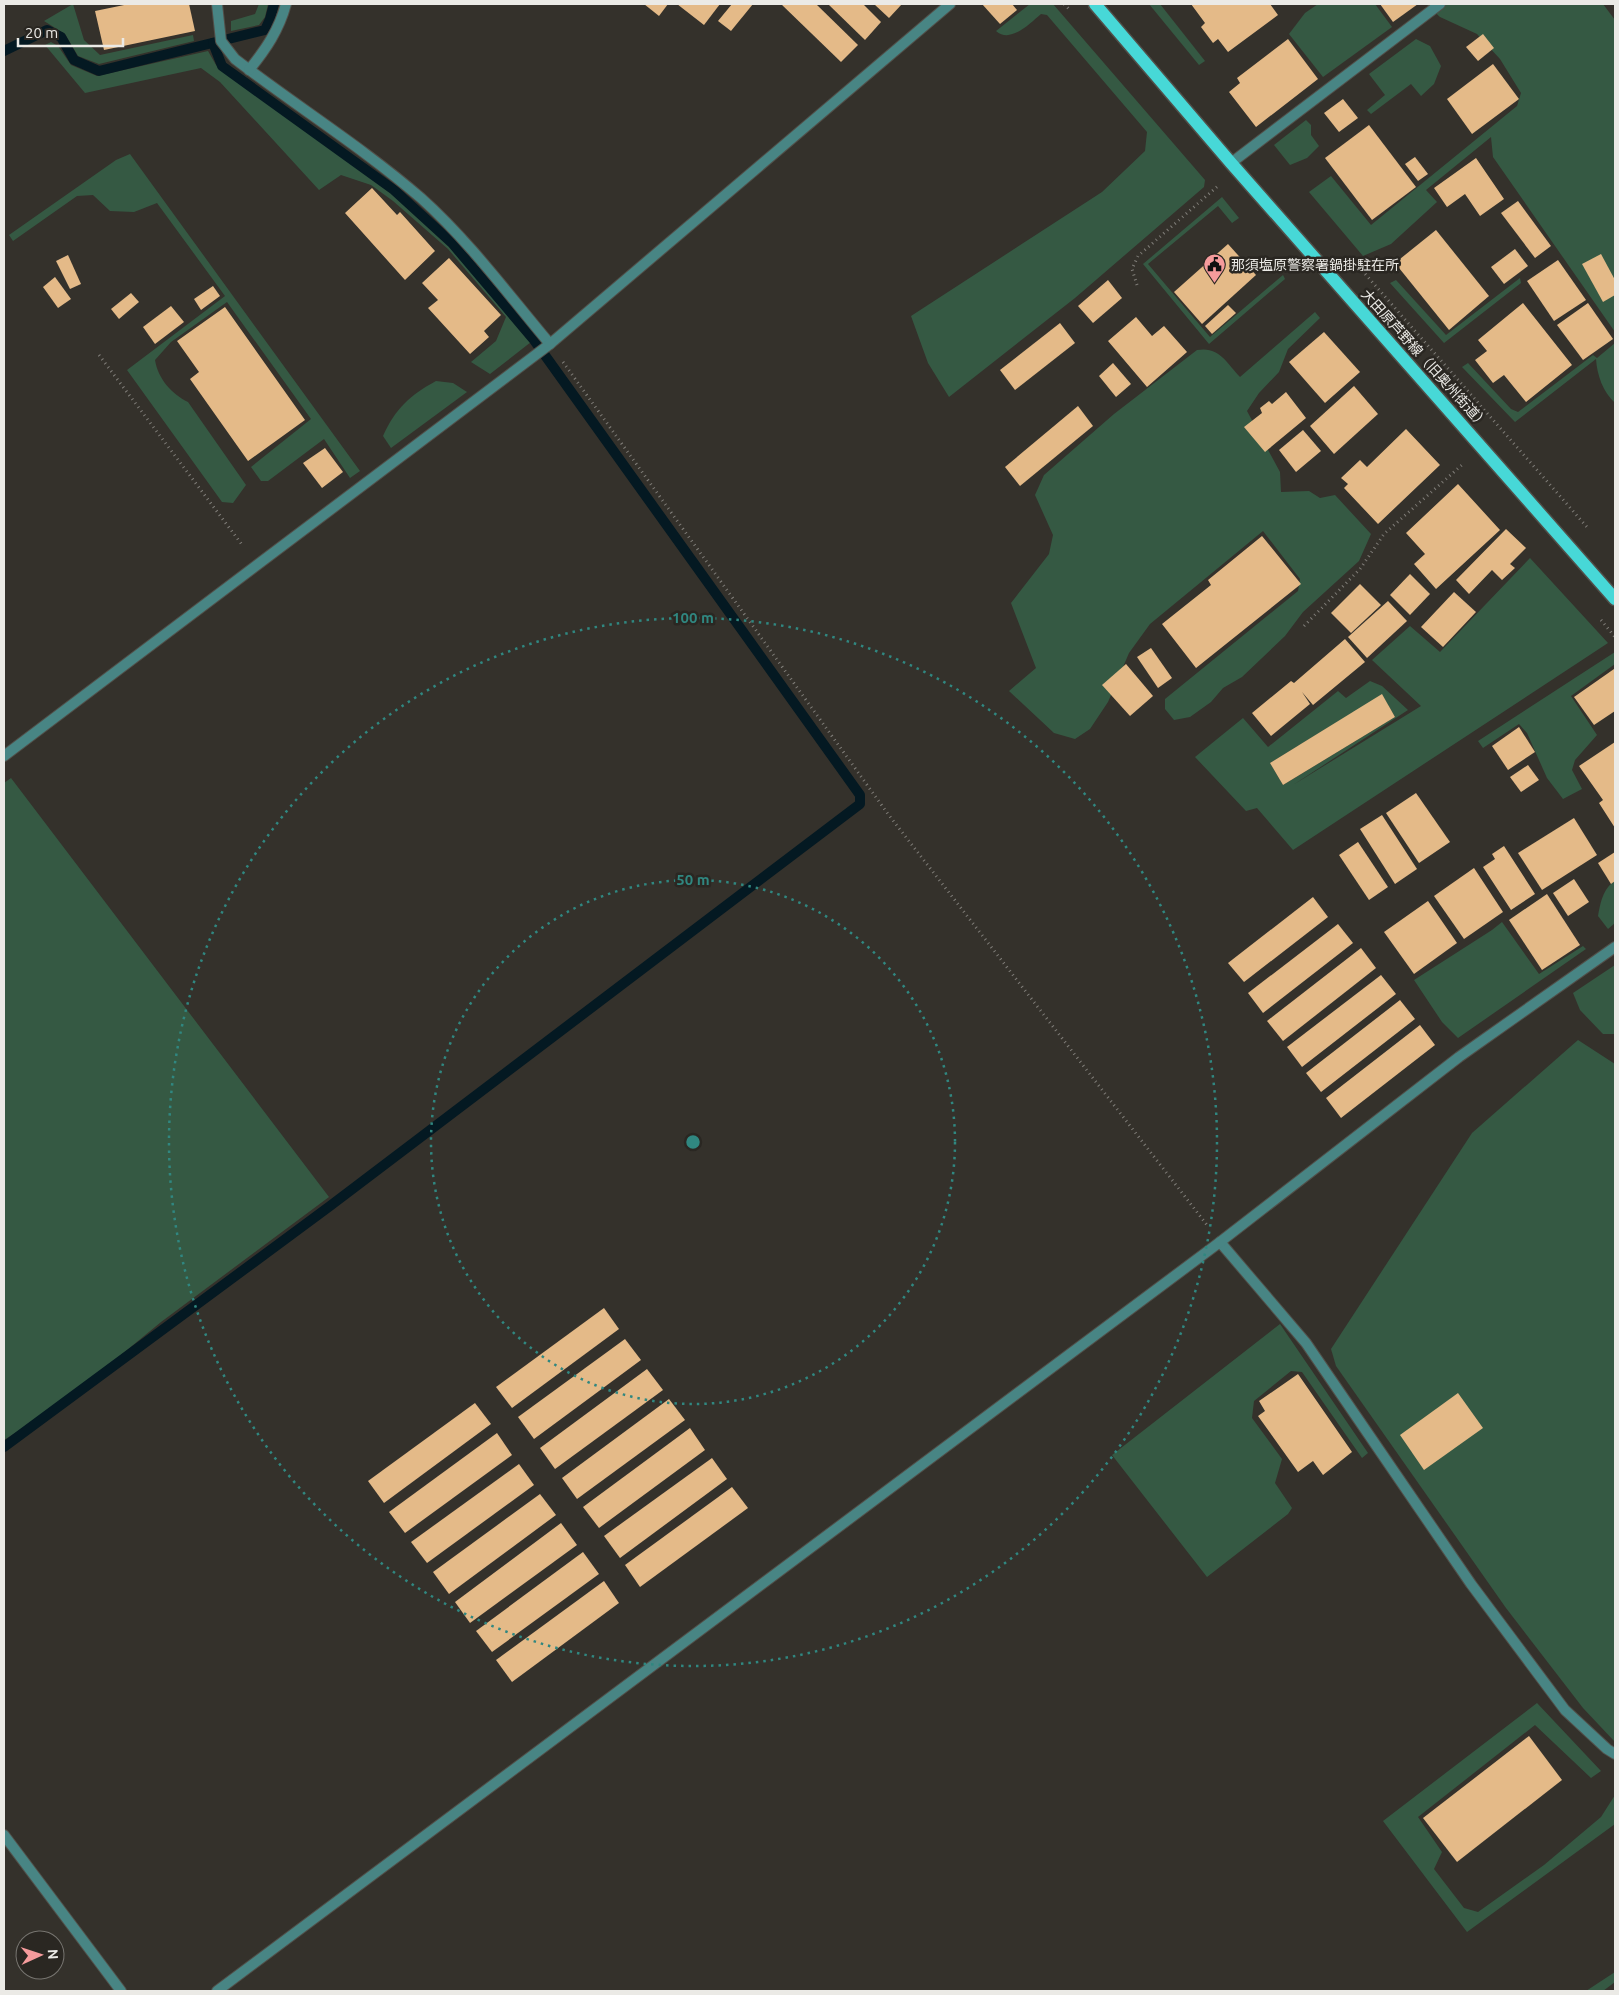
<svg xmlns="http://www.w3.org/2000/svg" width="1619" height="1995" viewBox="0 0 1619 1995" font-family="Ubuntu,'Noto Sans JP',sans-serif">
  <rect width="100%" height="100%" fill="#34312b"/>
  <g fill="#355943" fill-rule="evenodd">
    <path d="M 73,4 L 84,40 L 100,55 L 193,35 L 194,41 L 99,64 L 78,56 L 65,34 L 44,21 Z"/>
    <path d="M 259,4 L 268,4 L 265,17 L 259,25 L 231,31 L 231,21 L 255,14 Z"/>
    <path d="M 1030,4 L 1053,4 L 1205,180 L 1204,187 L 1075,298 L 949,397 L 928,363 L 911,316 L 1102,192 L 1145,151 L 1147,132 L 1047,15 L 1041,14 C 1030,23 1011,44 996,31 Z"/>
    <path d="M 1149,4 L 1160,4 L 1205,61 L 1199,65 Z"/>
    <path d="M 1318,4 L 1375,4 L 1392,27 L 1323,77 L 1289,34 L 1305,13 Z"/>
    <path d="M 1426,4 L 1603,4 L 1615,20 L 1615,332 L 1493,157 L 1491,137 L 1426,190 L 1437,202 L 1391,244 L 1363,256 L 1309,192 L 1331,176 L 1371,225 L 1517,106 L 1521,93 L 1500,59 L 1477,34 L 1440,17 Z"/>
    <path d="M 1416,39 L 1430,46 L 1441,66 L 1434,84 L 1421,96 L 1411,84 L 1371,114 L 1367,110 L 1385,95 L 1369,74 Z"/>
    <path d="M 51,42 L 58,46 L 71,65 L 97,76 L 208,51 L 216,65 L 396,197 L 450,246 L 531,342 L 490,374 L 471,362 L 496,341 L 506,317 L 448,249 L 393,201 L 371,185 L 341,175 L 319,190 L 220,82 L 201,68 L 85,93 L 45,45 Z"/>
    <path d="M 1306,120 L 1311,125 L 1311,135 L 1319,146 L 1307,158 L 1290,165 L 1274,145 Z"/>
    <path d="M 130,154 L 360,471 L 350,478 L 324,439 L 268,481 L 261,481 L 251,467 L 311,419 L 227,302 L 171,342 L 155,360 C 158,379 172,394 188,402 L 246,485 L 233,503 L 222,502 L 127,370 L 225,296 L 157,203 L 134,212 L 110,211 L 93,195 L 77,196 L 13,241 L 9,235 L 116,160 Z"/>
    <path d="M 1222,197 L 1239,218 L 1232,223 L 1218,206 L 1148,264 L 1210,337 L 1283,275 L 1285,279 L 1209,344 L 1143,264 Z"/>
    <path d="M 1520,278 L 1521,283 L 1444,343 L 1390,283 L 1396,280 L 1446,335 Z"/>
    <path d="M 1315,312 L 1320,318 L 1288,349 L 1279,372 L 1259,393 L 1247,411 L 1280,472 L 1281,492 L 1309,491 L 1320,498 L 1335,495 L 1371,534 L 1359,561 L 1303,612 L 1285,636 L 1242,677 L 1223,688 L 1211,702 L 1190,717 L 1174,720 L 1165,709 L 1165,699 L 1298,591 L 1300,579 L 1263,531 L 1150,624 L 1129,653 L 1108,702 L 1090,729 L 1075,739 L 1054,733 L 1009,691 L 1036,668 L 1011,603 L 1049,554 L 1053,535 L 1035,495 L 1044,475 L 1114,414 L 1197,350 C 1219,346 1226,362 1240,377 Z"/>
    <path d="M 1615,343 L 1615,403 C 1603,392 1597,375 1596,359 L 1515,422 L 1462,367 L 1468,363 L 1511,409 L 1518,412 L 1593,355 L 1597,358 Z"/>
    <path d="M 436,381 L 453,383 L 467,392 L 391,448 L 383,436 C 395,409 410,395 436,381 Z"/>
    <path d="M 1530,558 L 1608,643 L 1293,850 L 1257,808 L 1246,811 L 1195,757 L 1243,718 L 1268,747 L 1338,691 L 1346,698 L 1370,681 L 1382,686 L 1408,710 L 1293,785 L 1421,706 L 1372,660 L 1410,626 L 1440,652 ZM 1382,695 L 1395,717 L 1283,785 L 1270,763 Z"/>
    <path d="M 1615,652 L 1615,664 L 1571,696 L 1597,735 L 1575,760 L 1572,770 L 1582,789 L 1563,799 L 1547,778 L 1527,733 L 1519,724 L 1483,748 L 1478,741 Z"/>
    <path d="M 11,778 L 329,1197 L 161,1322 L 64,1402 L 4,1440 L 4,783 Z"/>
    <path d="M 1615,881 L 1615,923 L 1608,929 L 1598,916 C 1600,904 1603,888 1615,881 Z"/>
    <path d="M 1502,922 L 1539,974 L 1583,946 L 1586,949 L 1458,1038 L 1442,1022 L 1414,980 L 1492,930 Z"/>
    <path d="M 1615,965 L 1615,1034 L 1603,1034 L 1580,1010 L 1573,993 Z"/>
    <path d="M 1578,1040 L 1615,1064 L 1615,1742 L 1583,1708 L 1506,1608 L 1336,1366 L 1331,1349 L 1472,1133 Z"/>
    <path d="M 1280,1324 L 1368,1453 L 1362,1458 L 1302,1372 L 1291,1371 L 1254,1401 L 1252,1418 L 1282,1459 L 1275,1483 L 1292,1508 L 1288,1514 L 1207,1577 L 1112,1455 Z"/>
    <path d="M 1537,1703 L 1601,1771 L 1591,1778 L 1535,1725 L 1418,1817 L 1442,1852 L 1434,1869 L 1464,1908 L 1478,1912 L 1544,1865 L 1601,1817 L 1615,1795 L 1615,1824 L 1467,1932 L 1383,1821 Z"/>
    <path d="M 1615,1972 L 1615,1982 L 1603,1991 L 1586,1991 Z"/>
  </g>
  <g fill="none" stroke-linecap="round" stroke-linejoin="round">
    <g stroke="#041922" stroke-width="10">
      <path d="M 4,51 L 47,30 L 61,37 L 74,60 L 99,71 L 265,30 L 270,19 L 274,4"/>
      <path d="M 4,1447 L 330,1206 L 860,804 L 860,795 L 534,340 L 452,243 L 394,190 L 222,66 L 213,43"/>
    </g>
  </g>
  <g fill="#e4ba88">
    <path d="M 129,4 L 189,4 L 195,31 L 104,50 L 95,11 Z"/>
    <path d="M 644,4 L 668,4 L 659,16 Z"/>
    <path d="M 677,4 L 720,4 L 704,25 Z"/>
    <path d="M 732,4 L 753,4 L 731,31 L 718,21 Z"/>
    <path d="M 781,4 L 816,4 L 858,45 L 841,62 Z"/>
    <path d="M 828,4 L 863,4 L 881,22 L 865,40 Z"/>
    <path d="M 874,4 L 902,4 L 889,18 Z"/>
    <path d="M 982,4 L 1012,4 L 1017,10 L 1000,24 Z"/>
    <path d="M 1191,4 L 1270,4 L 1278,15 L 1228,52 L 1218,39 L 1213,43 L 1201,27 L 1205,23 Z"/>
    <path d="M 1380,4 L 1418,4 L 1393,22 Z"/>
    <path d="M 1483,34 L 1494,48 L 1478,61 L 1466,47 Z"/>
    <path d="M 1288,39 L 1318,79 L 1256,127 L 1229,92 L 1240,83 L 1237,78 Z"/>
    <path d="M 1493,64 L 1519,99 L 1472,134 L 1447,99 Z"/>
    <path d="M 1343,99 L 1358,118 L 1339,132 L 1324,113 Z"/>
    <path d="M 1369,125 L 1416,187 L 1372,220 L 1325,158 Z"/>
    <path d="M 1415,157 L 1428,174 L 1418,181 L 1405,164 Z"/>
    <path d="M 1476,158 L 1504,199 L 1480,216 L 1465,194 L 1447,207 L 1434,188 Z"/>
    <path d="M 372,188 L 397,215 L 400,212 L 435,251 L 405,280 L 345,213 Z"/>
    <path d="M 1518,201 L 1551,246 L 1535,258 L 1501,213 Z"/>
    <path d="M 1436,230 L 1489,296 L 1449,330 L 1395,263 Z"/>
    <path d="M 1228,244 L 1256,275 L 1202,324 L 1174,292 Z"/>
    <path d="M 1515,249 L 1528,266 L 1504,284 L 1491,267 Z"/>
    <path d="M 1601,254 L 1615,280 L 1615,295 L 1603,302 L 1582,264 Z"/>
    <path d="M 68,255 L 81,284 L 70,289 L 56,261 Z"/>
    <path d="M 449,258 L 501,315 L 484,331 L 489,337 L 470,354 L 428,308 L 438,300 L 422,283 Z"/>
    <path d="M 1558,260 L 1586,300 L 1554,321 L 1527,281 Z"/>
    <path d="M 55,277 L 71,299 L 58,308 L 43,287 Z"/>
    <path d="M 1108,280 L 1122,298 L 1093,323 L 1078,306 Z"/>
    <path d="M 213,286 L 220,296 L 201,310 L 194,299 Z"/>
    <path d="M 131,293 L 139,302 L 119,319 L 111,309 Z"/>
    <path d="M 1523,303 L 1572,365 L 1526,402 L 1504,375 L 1493,383 L 1475,360 L 1487,351 L 1478,340 Z"/>
    <path d="M 1588,303 L 1613,339 L 1583,360 L 1557,325 Z"/>
    <path d="M 1228,305 L 1236,313 L 1212,334 L 1205,326 Z"/>
    <path d="M 171,306 L 184,322 L 155,344 L 143,327 Z"/>
    <path d="M 225,307 L 305,420 L 248,461 L 190,379 L 199,372 L 177,341 Z"/>
    <path d="M 1136,317 L 1152,336 L 1164,326 L 1187,352 L 1147,387 L 1108,341 Z"/>
    <path d="M 1060,323 L 1075,343 L 1015,390 L 1000,370 Z"/>
    <path d="M 1324,332 L 1360,372 L 1325,403 L 1289,362 Z"/>
    <path d="M 1113,363 L 1131,384 L 1116,397 L 1099,376 Z"/>
    <path d="M 1354,386 L 1378,414 L 1334,454 L 1310,426 Z"/>
    <path d="M 1286,392 L 1306,418 L 1265,452 L 1244,427 L 1262,413 L 1260,408 L 1269,401 L 1272,404 Z"/>
    <path d="M 1078,406 L 1093,426 L 1020,486 L 1005,467 Z"/>
    <path d="M 1406,429 L 1440,465 L 1378,524 L 1344,488 L 1348,484 L 1341,478 L 1360,460 L 1367,467 Z"/>
    <path d="M 1303,430 L 1321,451 L 1296,472 L 1279,450 Z"/>
    <path d="M 325,448 L 343,472 L 322,488 L 303,463 Z"/>
    <path d="M 1458,484 L 1500,530 L 1436,589 L 1414,564 L 1425,554 L 1406,533 Z"/>
    <path d="M 1506,529 L 1526,548 L 1510,564 L 1515,568 L 1502,580 L 1492,570 L 1469,594 L 1456,580 Z"/>
    <path d="M 1262,536 L 1301,584 L 1196,668 L 1162,624 L 1211,585 L 1208,580 Z"/>
    <path d="M 1410,574 L 1430,594 L 1410,615 L 1390,595 Z"/>
    <path d="M 1360,584 L 1381,605 L 1351,633 L 1331,613 Z"/>
    <path d="M 1454,592 L 1476,612 L 1443,647 L 1421,627 Z"/>
    <path d="M 1388,601 L 1407,621 L 1367,658 L 1348,637 Z"/>
    <path d="M 1345,639 L 1365,662 L 1313,705 L 1302,692 L 1310,704 L 1271,736 L 1252,713 L 1291,681 L 1294,683 Z"/>
    <path d="M 1151,648 L 1172,678 L 1158,688 L 1137,657 Z"/>
    <path d="M 1126,664 L 1153,696 L 1130,716 L 1102,685 Z"/>
    <path d="M 1614,669 L 1615,711 L 1594,725 L 1574,697 Z"/>
    <path d="M 1382,694 L 1395,717 L 1283,785 L 1270,763 Z"/>
    <path d="M 1519,727 L 1535,752 L 1508,770 L 1492,746 Z"/>
    <path d="M 1615,742 L 1615,828 L 1599,803 L 1603,800 L 1579,766 Z"/>
    <path d="M 1528,765 L 1539,780 L 1521,792 L 1510,777 Z"/>
    <path d="M 1416,793 L 1450,842 L 1419,863 L 1386,813 Z"/>
    <path d="M 1382,815 L 1417,869 L 1395,884 L 1360,829 Z"/>
    <path d="M 1574,818 L 1597,855 L 1542,890 L 1518,853 Z"/>
    <path d="M 1358,842 L 1388,887 L 1369,900 L 1339,855 Z"/>
    <path d="M 1504,846 L 1535,894 L 1511,910 L 1483,867 L 1495,859 L 1492,854 Z"/>
    <path d="M 1615,852 L 1615,881 L 1611,884 L 1598,863 Z"/>
    <path d="M 1474,868 L 1503,912 L 1464,939 L 1434,896 Z"/>
    <path d="M 1574,879 L 1589,902 L 1568,916 L 1553,893 Z"/>
    <path d="M 1547,894 L 1580,945 L 1542,970 L 1509,920 Z"/>
    <path d="M 1313,897 L 1328,917 L 1244,982 L 1228,963 Z"/>
    <path d="M 1428,901 L 1457,943 L 1414,974 L 1384,932 Z"/>
    <path d="M 1338,924 L 1353,943 L 1263,1013 L 1248,993 Z"/>
    <path d="M 1361,948 L 1376,968 L 1283,1041 L 1267,1021 Z"/>
    <path d="M 1381,975 L 1396,994 L 1302,1067 L 1287,1047 Z"/>
    <path d="M 1400,1000 L 1415,1019 L 1321,1092 L 1306,1073 Z"/>
    <path d="M 1420,1025 L 1435,1045 L 1341,1118 L 1326,1098 Z"/>
    <path d="M 604,1308 L 619,1329 L 512,1408 L 496,1387 Z"/>
    <path d="M 625,1339 L 641,1360 L 534,1439 L 518,1417 Z"/>
    <path d="M 647,1369 L 663,1390 L 555,1469 L 540,1448 Z"/>
    <path d="M 1298,1374 L 1352,1452 L 1323,1475 L 1313,1461 L 1298,1472 L 1258,1416 L 1265,1411 L 1259,1401 Z"/>
    <path d="M 1458,1393 L 1483,1428 L 1424,1470 L 1400,1435 Z"/>
    <path d="M 669,1399 L 685,1420 L 577,1499 L 562,1478 Z"/>
    <path d="M 475,1403 L 491,1424 L 384,1503 L 368,1481 Z"/>
    <path d="M 690,1428 L 705,1450 L 599,1528 L 583,1507 Z"/>
    <path d="M 497,1433 L 512,1455 L 405,1533 L 389,1512 Z"/>
    <path d="M 712,1458 L 727,1479 L 620,1558 L 604,1536 Z"/>
    <path d="M 519,1464 L 534,1485 L 427,1563 L 411,1542 Z"/>
    <path d="M 732,1487 L 748,1508 L 640,1587 L 625,1565 Z"/>
    <path d="M 540,1494 L 556,1515 L 449,1594 L 433,1572 Z"/>
    <path d="M 561,1523 L 577,1545 L 470,1623 L 455,1602 Z"/>
    <path d="M 583,1552 L 599,1574 L 492,1652 L 476,1631 Z"/>
    <path d="M 604,1581 L 619,1603 L 512,1682 L 496,1660 Z"/>
    <path d="M 1529,1736 L 1562,1780 L 1457,1862 L 1423,1818 Z"/>
  </g>
  <g fill="none" stroke-linecap="round" stroke-linejoin="round">
    <defs>
      <g id="lane">
        <path d="M 217,4 L 221,41 L 235,59 C 296,106 362,147 421,198 C 469,241 508,294 550,344"/>
        <path d="M 249,70 C 266,49 279,30 286,4"/>
        <path d="M 1231,163 L 1440,4"/>
        <path d="M 1220,1242 L 1306,1343 L 1471,1584 L 1565,1710 L 1607,1749 L 1615,1754"/>
        <path d="M 4,1835 L 121,1991"/>
      </g>
      <g id="street">
        <path d="M 4,756 L 550,344 L 950,4"/>
        <path d="M 217,1991 L 1220,1242 L 1459,1057 L 1615,947"/>
      </g>
      <path id="primary" d="M 1095,4 L 1231,163 L 1615,599"/>
    </defs>
    <use href="#lane" stroke="#514f49" stroke-width="12"/>
    <use href="#street" stroke="#514f49" stroke-width="12"/>
    <use href="#primary" stroke="#514f49" stroke-width="15"/>
    <g stroke="#807e79" stroke-width="3" stroke-dasharray="1 4" stroke-linecap="butt">
      <path d="M 1064,4 L 1070,10"/>
      <path d="M 1352,259 L 1587,527"/>
      <path d="M 1137,285 L 1132,269 L 1138,256 L 1219,185"/>
      <path d="M 99,355 L 243,546"/>
      <path d="M 563,362 L 888,814 L 1207,1225"/>
      <path d="M 1601,620 L 1615,637"/>
      <path d="M 1304,626 L 1360,569 L 1384,534 L 1463,464"/>
    </g>
    <use href="#lane" stroke="#488584" stroke-width="10"/>
    <use href="#street" stroke="#488584" stroke-width="10"/>
    <use href="#primary" stroke="#47d8d7" stroke-width="12"/>
  </g>
  <g fill="none" stroke="#308780" stroke-width="2.5" stroke-dasharray="2.5 5">
    <circle cx="693" cy="1142" r="262"/>
    <circle cx="693" cy="1142" r="524"/>
  </g>
  <defs>
    <symbol id="civic-pin" viewBox="-11 -11 22 30"><path d="M0 17L-7.5 6A9.5 9.5 0 1 1 7.5 6Z" fill="#f59b9c" stroke="#2a2722"/><path d="M-.6-6.5H3V-4.5H.6V-3L4-1V1h2V6H-6V1h2V-1L-.6-3ZM-1.2 2.5V6h2.4V2.5Z" fill="#111"/></symbol>
  </defs>
  <g fill-rule="evenodd">
    <use href="#civic-pin" x="1202" y="252" width="25" height="34"/>
  </g>
  <g text-anchor="middle" dominant-baseline="central" stroke-width="5" stroke-linejoin="round" paint-order="stroke">
    <g font-size="14" fill="#ebeae6" stroke="#2a2722" text-anchor="start">
      <text x="1231" y="265">那須塩原警察署鍋掛駐在所</text>
    </g>
    <g font-size="14" fill="#ebeae6" stroke="#2a2722">
      <text transform="translate(1425 359) rotate(48)">大田原芦野線（旧奥州街道）</text>
    </g>
  </g>
  <circle cx="693" cy="1142" r="8" fill="#308780" stroke="#2a2722" stroke-width="2.5"/>
  <g font-size="15" text-anchor="middle" font-weight="bold" fill="#308780" stroke="#2a2722" stroke-width="5" stroke-linejoin="round" paint-order="stroke">
    <text x="693" y="623">100 m</text>
    <text x="693" y="885">50 m</text>
  </g>
  <rect width="1619" height="1995" fill="none" stroke="#ebeae6" stroke-width="10"/>
  <g transform="translate(40 1955) rotate(87)"><circle r="24" fill="#2a2722" stroke="#777570"/>
  <path d="M0-4L9 19L0 12L-9 19Z" fill="#f59b9c"/>
  <text y="-8" font-size="14" font-weight="bold" text-anchor="middle" fill="#ebeae6">N</text>
  </g>
  <path d="M18 38v8h105v-8" fill="none" stroke="#ebeae6" stroke-width="2.5"/>
  <text x="25" y="38" font-size="15" fill="#ebeae6" stroke="#2a2722" stroke-width="4" paint-order="stroke">20 m</text>
</svg>
